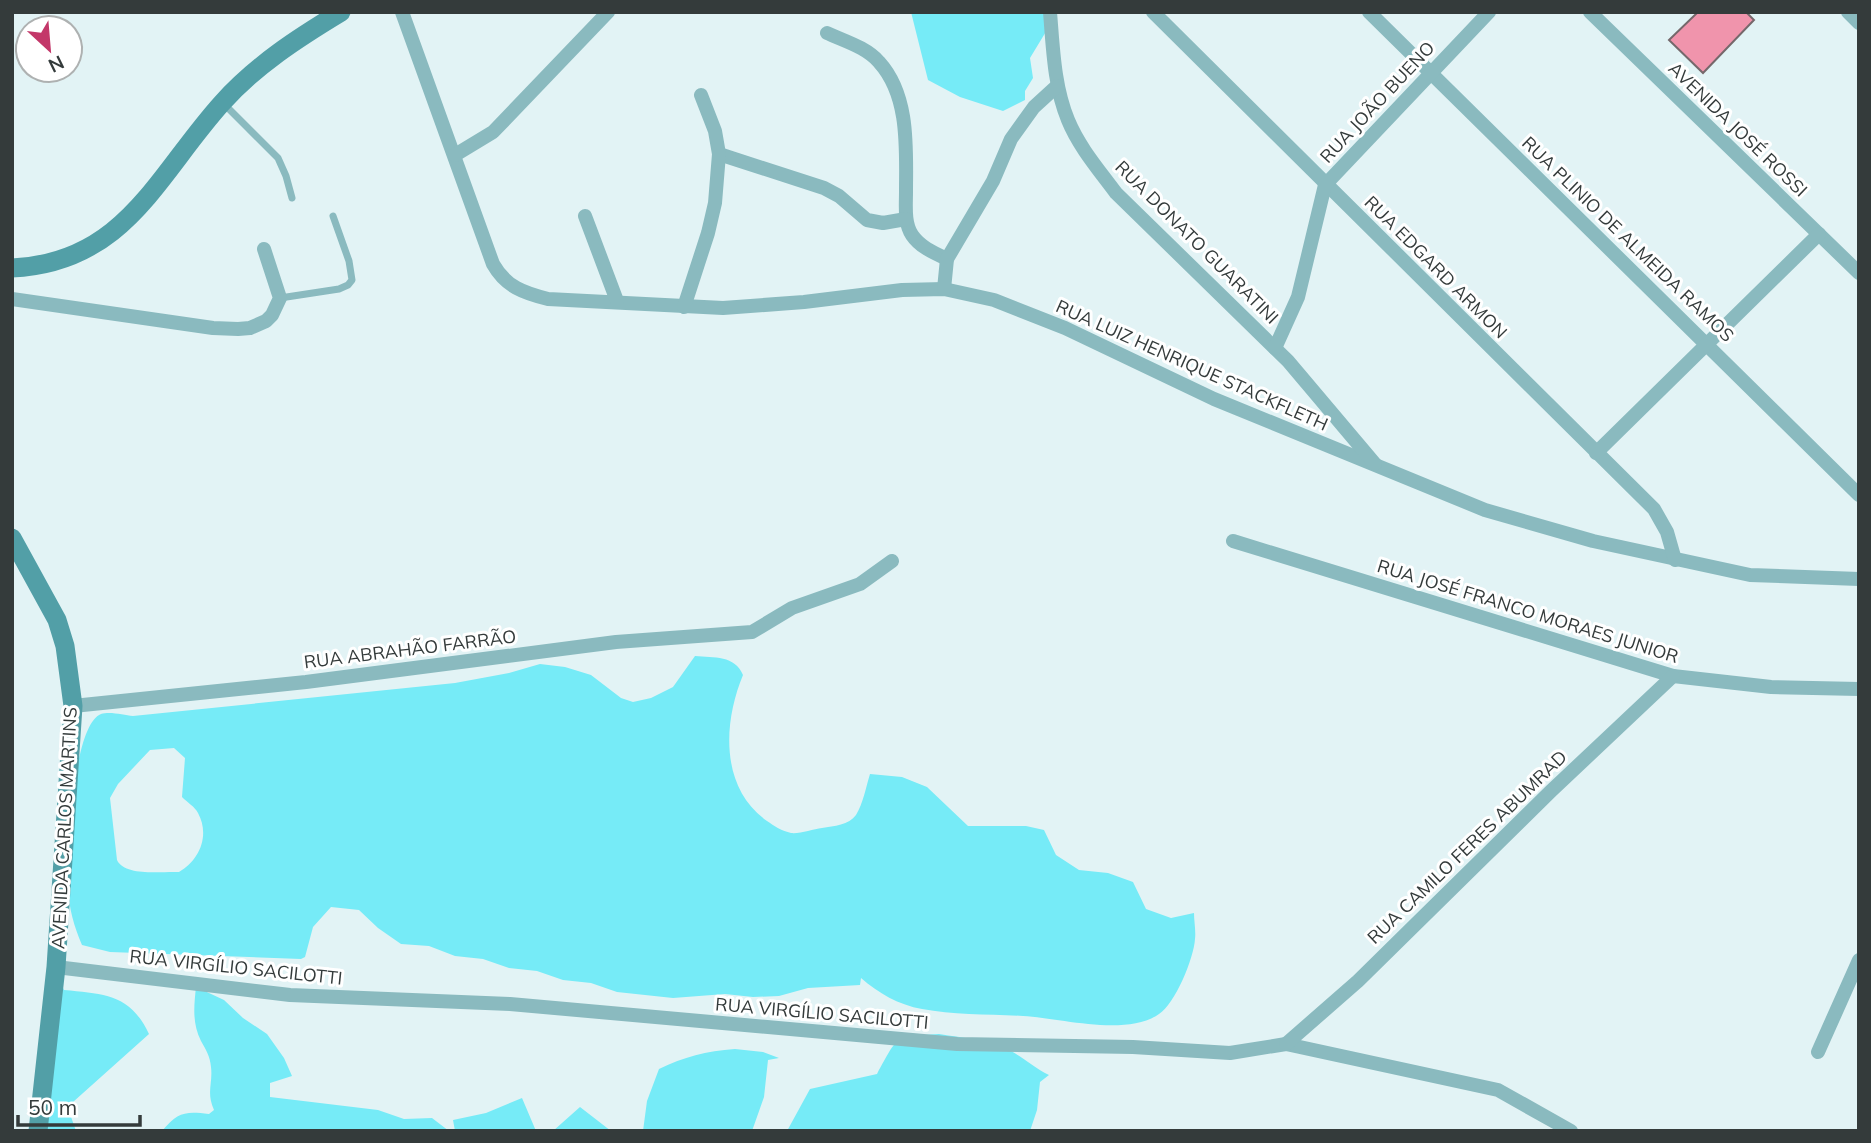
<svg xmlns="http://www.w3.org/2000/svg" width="1871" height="1143" viewBox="0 0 1871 1143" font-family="Mulish,sans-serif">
  <rect width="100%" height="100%" fill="#e2f3f5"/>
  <g fill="#76ebf7" fill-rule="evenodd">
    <path d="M 911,12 L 1054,12 L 1050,25 L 1030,58 L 1033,78 L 1025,91 L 1025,100 L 1003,111 L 960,97 L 928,80 Z"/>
    <path d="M 695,656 C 714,658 735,655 743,675 C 723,723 720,788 767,821 C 774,826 782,831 791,833 C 800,834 813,829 822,828 C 834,826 849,825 856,815 C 863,804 866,787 870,774 L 902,777 L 927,787 L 968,826 L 1026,826 L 1044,830 L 1056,855 L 1079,870 L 1108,873 L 1133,882 L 1146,909 L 1171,918 L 1194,913 C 1194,921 1196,931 1195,939 C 1194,958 1175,1004 1159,1014 C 1126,1037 1060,1018 1023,1016 C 990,1014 953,1015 922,1009 C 899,1005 878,993 861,978 L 860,985 L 808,988 L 779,996 L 753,997 L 725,994 L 673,998 L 617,992 L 591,983 L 563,980 L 537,971 L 509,968 L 483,959 L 455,956 L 429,946 L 401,944 L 378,928 L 359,910 L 331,907 L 313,927 L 305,957 L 301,959 L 110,952 L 82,945 C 74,926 69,909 68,888 C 67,859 72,725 101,714 C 110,711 124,715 133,716 L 455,683 L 509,673 L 540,664 L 565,667 L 591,675 L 621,698 L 633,702 L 651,698 L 673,687 ZM 174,748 L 185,758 L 182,797 C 187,802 195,807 198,813 C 210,835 200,860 179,872 C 162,871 125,877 117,860 L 110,798 L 118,784 L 150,750 Z"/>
    <path d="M 62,986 L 64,990 C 105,994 130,994 149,1034 L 73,1102 L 69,1111 L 76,1131 L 35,1131 Z"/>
    <path d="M 196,987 L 224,1000 L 243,1018 L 267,1034 L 284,1058 L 292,1076 L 270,1083 L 270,1097 L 378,1110 L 404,1119 L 432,1118 L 449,1131 L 162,1131 C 178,1112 185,1111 209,1114 L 214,1110 C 206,1092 213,1084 211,1067 C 210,1056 206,1050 201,1041 C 192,1023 194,1006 196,987 Z"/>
    <path d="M 939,1034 C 964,1038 989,1040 1011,1051 C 1024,1058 1035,1068 1049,1075 L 1040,1082 L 1037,1110 L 1030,1131 L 787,1131 L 810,1089 L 877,1074 C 899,1034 894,1037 939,1034 Z"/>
    <path d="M 735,1049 L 763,1052 L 779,1058 L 768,1060 L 764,1097 L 752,1131 L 643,1131 L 647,1101 L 659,1069 C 684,1057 706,1051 735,1049 Z"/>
    <path d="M 522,1098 L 536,1131 L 455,1131 L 453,1120 L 486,1113 Z"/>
    <path d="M 580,1107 L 611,1131 L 553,1131 Z"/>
  </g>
  <path fill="#f094ac" stroke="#75686b" stroke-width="2" d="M 1698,12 L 1746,12 L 1754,20 L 1703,73 L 1669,40 Z"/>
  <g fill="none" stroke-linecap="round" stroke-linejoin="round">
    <g stroke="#8ababf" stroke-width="7">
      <path d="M 223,103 L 278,158 L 286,176 L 292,198"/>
      <path d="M 280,298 L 339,289 L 348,285 L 352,280 L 349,261 L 333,216"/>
    </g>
    <g stroke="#8ababf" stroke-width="14">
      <path d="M 402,12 L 493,264 C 506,287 524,293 548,299 L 723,308 L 804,302 L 902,290 L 944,289 L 994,300 L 1065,328 L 1214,399 L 1485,510 L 1593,541 L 1750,575 L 1859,579"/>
      <path d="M 1050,12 C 1053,48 1054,86 1068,120 C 1079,147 1099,170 1116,193 L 1288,361 L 1375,464"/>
      <path d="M 1153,12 L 1654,509 L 1667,532 L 1675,560"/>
      <path d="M 1369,12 L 1859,495"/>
      <path d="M 1590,12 L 1859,273"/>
      <path d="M 1848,12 L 1859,23"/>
      <path d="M 827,33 C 844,41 866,47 879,62 C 910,96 906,150 906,192 C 906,206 904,223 912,235 C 920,247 934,253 947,259"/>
      <path d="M 719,154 L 824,188 L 839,196 L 867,220 L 883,223 L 906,219"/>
      <path d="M 455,155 L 493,132 L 608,12"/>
      <path d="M 585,216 L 617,301"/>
      <path d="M 944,289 L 947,259 L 993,181 L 1011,139 L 1034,107 L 1057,86"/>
      <path d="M 12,299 L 213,328 L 238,329 L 250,328 L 266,321 L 272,315 L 280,298 L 264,249"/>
      <path d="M 684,307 L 708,233 L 715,203 L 719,154 L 715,131 L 701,95"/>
      <path d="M 1275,348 L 1298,297 L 1325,185 L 1489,12"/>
      <path d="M 1596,453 L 1819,234"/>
      <path d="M 1233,541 L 1673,676 L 1771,687 L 1859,689"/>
      <path d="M 73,706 L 306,682 L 616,642 L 752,632 L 792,608 L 860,584 L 892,561"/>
      <path d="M 56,967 L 290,995 L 510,1004 L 957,1044 L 1133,1047 L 1230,1053 L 1286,1044 L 1498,1090 L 1571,1131"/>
      <path d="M 1286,1044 L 1358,981 L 1551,791 L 1673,676"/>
      <path d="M 1818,1052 L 1859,960"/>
    </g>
    <g stroke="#529fa7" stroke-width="19">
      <path d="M 12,268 C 125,263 157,175 222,103 C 256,65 298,38 341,12"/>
      <path d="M 12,538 L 57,620 L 65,646 L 73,706 L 56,967 L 38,1131"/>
    </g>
  </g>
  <g text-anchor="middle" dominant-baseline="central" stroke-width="6" stroke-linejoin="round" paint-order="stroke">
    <g font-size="18" fill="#343b3b" stroke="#fff">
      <text transform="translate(1377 102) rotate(-47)">RUA JOÃO BUENO</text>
      <text transform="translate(1738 129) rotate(44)">AVENIDA JOSÉ ROSSI</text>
      <text transform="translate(1628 239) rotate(44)">RUA PLINIO DE ALMEIDA RAMOS</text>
      <text transform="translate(1197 242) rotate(45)">RUA DONATO GUARATINI</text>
      <text transform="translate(1436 267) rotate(45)">RUA EDGARD ARMON</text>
      <text transform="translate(1192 365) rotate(24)">RUA LUIZ HENRIQUE STACKFLETH</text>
      <text transform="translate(1528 611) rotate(17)">RUA JOSÉ FRANCO MORAES JUNIOR</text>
      <text transform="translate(410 649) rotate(-7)">RUA ABRAHÃO FARRÃO</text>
      <text transform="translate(64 828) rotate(-87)">AVENIDA CARLOS MARTINS</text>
      <text transform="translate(1467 847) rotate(-44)">RUA CAMILO FERES ABUMRAD</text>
      <text transform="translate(236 967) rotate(6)">RUA VIRGÍLIO SACILOTTI</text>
      <text transform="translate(822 1013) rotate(5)">RUA VIRGÍLIO SACILOTTI</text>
    </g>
  </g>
  <rect width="1871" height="1143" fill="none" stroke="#343b3b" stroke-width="28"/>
  <g transform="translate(49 49) rotate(154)"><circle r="33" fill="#ffffff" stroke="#aeb1b1" stroke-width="2"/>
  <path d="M0-5L12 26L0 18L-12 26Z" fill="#c33769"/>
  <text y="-10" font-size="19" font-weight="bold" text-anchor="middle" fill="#343b3b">N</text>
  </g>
  <path d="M18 1115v10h122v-10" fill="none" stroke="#343b3b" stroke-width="3.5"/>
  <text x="28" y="1115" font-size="21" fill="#343b3b" stroke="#ffffff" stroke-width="5" paint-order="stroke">50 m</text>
</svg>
